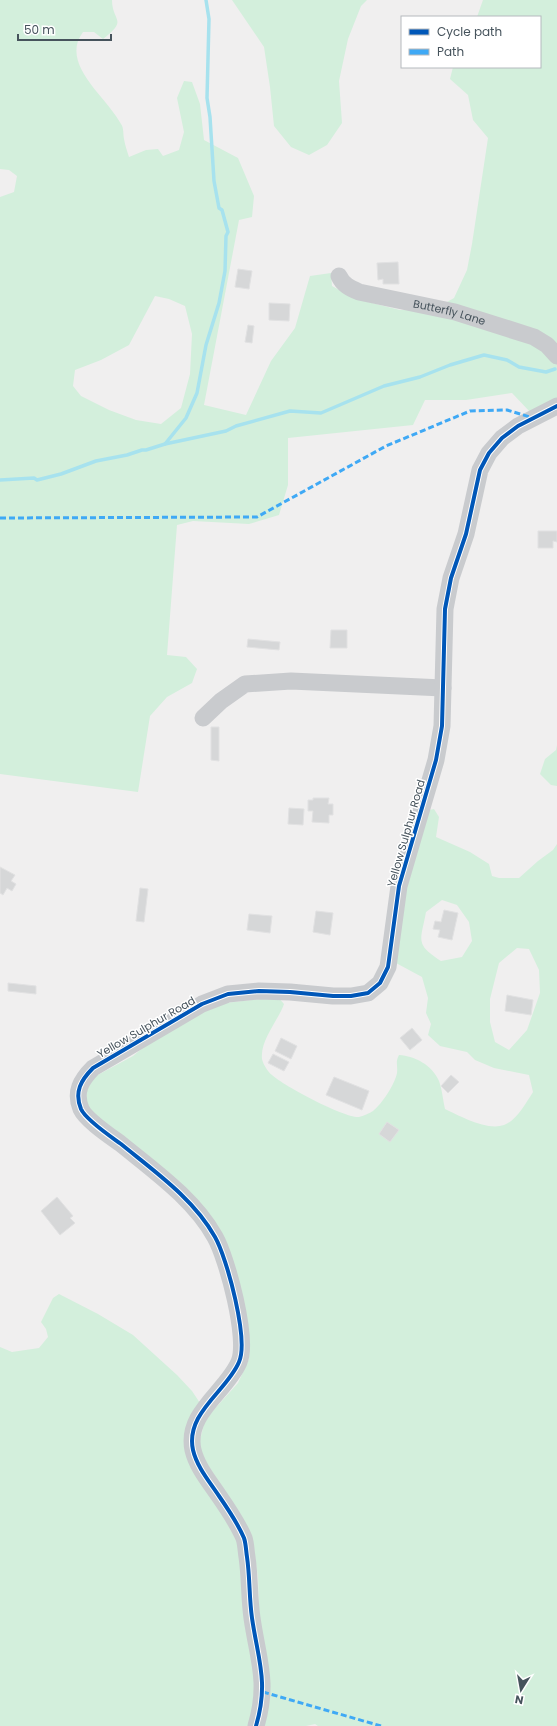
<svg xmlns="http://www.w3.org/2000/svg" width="557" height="1726" viewBox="0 0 557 1726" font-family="Poppins,sans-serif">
  <rect width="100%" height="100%" fill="#f0efef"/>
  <g fill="#d3efdc" fill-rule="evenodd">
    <path d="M 0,0 L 112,0 C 112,22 129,19 103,39 L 94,32 L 83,32 C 59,64 107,97 121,124 C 124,128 123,134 124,139 C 125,145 127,151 129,157 L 146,150 L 158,149 L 163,156 L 179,150 L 184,132 L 177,98 L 184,81 L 192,82 L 200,104 L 204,140 L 238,158 L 254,196 L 252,217 L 239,220 L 204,405 L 246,415 L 271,361 L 295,328 L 310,276 L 331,273 L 332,286 L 356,299 L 400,310 L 433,310 L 454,298 L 467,270 L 472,244 L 488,138 L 473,120 L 468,95 L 450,79 L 453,67 L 540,67 L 540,17 L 477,17 L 483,0 L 557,0 L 557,400 L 531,413 L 512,393 L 466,400 L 425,400 L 413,425 L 288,438 L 288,485 L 279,515 L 249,524 L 193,521 L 177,525 L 167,655 L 186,657 L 197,669 L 192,683 L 167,697 L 150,716 L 138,792 L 0,774 L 0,197 L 14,192 L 17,176 L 9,170 L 0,169 ZM 155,296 L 169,299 L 185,306 L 192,334 L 190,374 L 181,408 L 161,424 L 136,420 L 109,410 L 81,396 L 73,386 L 75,370 L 101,360 L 129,345 Z"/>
    <path d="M 232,0 L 367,0 L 361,6 L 348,39 L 339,81 L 342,123 L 327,145 L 309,155 L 291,147 L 274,126 L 270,87 L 264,47 Z"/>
    <path d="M 557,745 L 557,786 L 551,785 L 540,774 L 545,759 L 556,750 Z"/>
    <path d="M 434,809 L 439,817 L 436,837 L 470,852 L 489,864 L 492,876 L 499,878 L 519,878 L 538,861 L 553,850 L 557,844 L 557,1726 L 318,1726 L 315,1724 L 306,1726 L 263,1726 L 258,1577 L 254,1550 L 224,1490 L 200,1453 L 200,1440 L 204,1424 L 211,1413 L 238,1383 L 249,1359 L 249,1339 L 231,1261 L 122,1139 L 88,1108 L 86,1099 L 87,1090 L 94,1077 L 133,1056 L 152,1040 L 202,1011 L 225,1003 L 278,997 L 284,1004 C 278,1021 260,1040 262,1059 C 263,1064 268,1072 272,1075 C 284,1086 344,1118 359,1117 C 363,1116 370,1113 373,1111 C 382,1104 395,1084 397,1073 C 398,1066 395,1062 399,1055 C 415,1056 432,1065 439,1081 C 442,1089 443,1100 445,1109 C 460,1116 487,1131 504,1125 C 516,1121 526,1103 533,1092 L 529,1075 L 494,1068 L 475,1060 L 467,1052 L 440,1046 L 428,1035 L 431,1024 L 426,1013 L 428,998 L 422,977 L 396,963 L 406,882 L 429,810 ZM 442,900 L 457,905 L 469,922 L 472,941 L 462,957 L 441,961 C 414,944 421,940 426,912 ZM 517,948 L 529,949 L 539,970 L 540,993 L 527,1030 L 509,1050 L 495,1042 L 490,1022 L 490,999 L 499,963 Z"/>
    <path d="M 59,1294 L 98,1314 L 133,1335 L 177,1375 L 192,1391 L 200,1403 L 187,1430 L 239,1539 L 258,1680 L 250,1726 L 0,1726 L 0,1347 L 12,1352 L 39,1348 L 48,1337 L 46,1329 L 41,1322 L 53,1298 Z"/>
  </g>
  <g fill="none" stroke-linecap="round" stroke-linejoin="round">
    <g stroke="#a7e2ee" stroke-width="3.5">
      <path d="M 165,444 L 186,418 L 197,393 L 206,345 L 219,303 L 225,271 L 226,236 L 228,232 L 222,210 L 219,208 L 214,181 L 210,117 L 207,98 L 209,19 L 206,0"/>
      <path d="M 0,480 L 34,478 L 37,480 L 61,474 L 96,461 L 127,455 L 142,450 L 146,450 L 165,444 L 226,431 L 236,426 L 290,411 L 321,413 L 384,386 L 420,377 L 450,365 L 484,355 L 507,360 L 519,367 L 546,372 L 555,369"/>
    </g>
  </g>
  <g fill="#d6d7d8" stroke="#e1e1e2">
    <path d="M 398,262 L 399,284 L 383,284 L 383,279 L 378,280 L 377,263 Z"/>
    <path d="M 238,269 L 252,271 L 249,289 L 235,287 Z"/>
    <path d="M 269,303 L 290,304 L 289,321 L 269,320 Z"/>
    <path d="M 248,325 L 254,326 L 252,343 L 245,342 Z"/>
    <path d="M 538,531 L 557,531 L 557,542 L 553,541 L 553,548 L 538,548 Z"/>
    <path d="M 331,630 L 347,630 L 347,648 L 330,648 Z"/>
    <path d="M 248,639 L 280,642 L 279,650 L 247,647 Z"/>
    <path d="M 211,727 L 219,727 L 219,761 L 211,760 Z"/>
    <path d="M 313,798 L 329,798 L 328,804 L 333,804 L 333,815 L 329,815 L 329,823 L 312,822 L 313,811 L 308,811 L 308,800 L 313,800 Z"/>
    <path d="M 289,808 L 304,809 L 303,825 L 288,824 Z"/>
    <path d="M 0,867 L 15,875 L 11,881 L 16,884 L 12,891 L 7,888 L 3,895 L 0,893 Z"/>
    <path d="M 140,888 L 148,889 L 144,922 L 136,921 Z"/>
    <path d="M 444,910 L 458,913 L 452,940 L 438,937 L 440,930 L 433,929 L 435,921 L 441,922 Z"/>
    <path d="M 316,911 L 333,913 L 330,935 L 313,932 Z"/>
    <path d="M 249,914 L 272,916 L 270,933 L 247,930 Z"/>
    <path d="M 8,983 L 36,986 L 36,994 L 8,991 Z"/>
    <path d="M 507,995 L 533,1000 L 531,1015 L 505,1011 Z"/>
    <path d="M 412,1028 L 422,1040 L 410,1050 L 400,1038 Z"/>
    <path d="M 281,1038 L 297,1046 L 291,1059 L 275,1051 Z"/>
    <path d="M 273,1054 L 289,1062 L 284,1071 L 268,1063 Z"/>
    <path d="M 451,1075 L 459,1082 L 448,1093 L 441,1086 Z"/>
    <path d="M 334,1077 L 369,1091 L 362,1110 L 326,1095 Z"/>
    <path d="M 387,1122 L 399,1130 L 390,1142 L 379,1134 Z"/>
    <path d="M 57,1197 L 73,1216 L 70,1218 L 75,1223 L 60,1235 L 41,1211 Z"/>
  </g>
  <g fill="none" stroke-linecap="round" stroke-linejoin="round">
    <g stroke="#c9cbce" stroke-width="17">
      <path id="s1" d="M 339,276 C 343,285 350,288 359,292 L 455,312 L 534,337 L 547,345 L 557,356"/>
      <path d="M 203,718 L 221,701 L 245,684 L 291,681 L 443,688"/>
      <path d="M 256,1726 C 269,1682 258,1660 252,1618 C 249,1597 250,1577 247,1557 C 246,1551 246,1544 244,1538 C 238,1524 228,1509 219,1496 C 209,1481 197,1467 193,1450 C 185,1413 227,1391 239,1362 C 249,1340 227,1258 215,1237 C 194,1199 154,1171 121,1144 C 110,1136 86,1120 81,1109 C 74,1092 81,1080 93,1068 L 202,1004 L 228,994 L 259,991 L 290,992 L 333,996 L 351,996 L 368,993 L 380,983 L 388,967 L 399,886 L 436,760 L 442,726 L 445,609 L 451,578 L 466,534 L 480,470 L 489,453 L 502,438 L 518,426 L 557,406"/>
    </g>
    <g stroke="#3fa9f5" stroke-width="3" stroke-dasharray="6 3" stroke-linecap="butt">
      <path d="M 0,518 L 257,517 L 386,446 L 470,411 L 507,410 L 533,418"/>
      <path d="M 263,1692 L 381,1726"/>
    </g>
    <defs>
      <path id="cycleway" d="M 256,1726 C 269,1682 258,1660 252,1618 C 249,1597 250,1577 247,1557 C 246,1551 246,1544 244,1538 C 238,1524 228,1509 219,1496 C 209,1481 197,1467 193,1450 C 185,1413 227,1391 239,1362 C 249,1340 227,1258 215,1237 C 194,1199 154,1171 121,1144 C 110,1136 86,1120 81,1109 C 74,1092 81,1080 93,1068 L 202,1004 L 228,994 L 259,991 L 290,992 L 333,996 L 351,996 L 368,993 L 380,983 L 388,967 L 399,886 L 436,760 L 442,726 L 445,609 L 451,578 L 466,534 L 480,470 L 489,453 L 502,438 L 518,426 L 557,406"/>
    </defs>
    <use href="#cycleway" stroke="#fff" stroke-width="6"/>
    <use href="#cycleway" stroke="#0057b8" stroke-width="4"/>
  </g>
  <g text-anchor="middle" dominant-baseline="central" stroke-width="3" stroke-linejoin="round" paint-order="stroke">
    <g font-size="11" fill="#46535c" stroke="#fff">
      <text stroke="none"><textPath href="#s1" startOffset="119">Butterfly Lane</textPath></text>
      <text transform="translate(406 833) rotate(-74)">Yellow Sulphur Road</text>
      <text transform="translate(146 1027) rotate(-30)">Yellow Sulphur Road</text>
    </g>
  </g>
  <rect x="401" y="16" width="140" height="52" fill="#ffffff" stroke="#b5babe"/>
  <rect x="409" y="29" width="20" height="6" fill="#0057b8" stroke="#b5babe"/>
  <text x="437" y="36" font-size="12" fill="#46535c">Cycle path</text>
  <rect x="409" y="49" width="20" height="6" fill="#3fa9f5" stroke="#b5babe"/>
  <text x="437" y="56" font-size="12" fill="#46535c">Path</text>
  <g transform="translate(521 1690) rotate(191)" stroke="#ffffff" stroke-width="3" paint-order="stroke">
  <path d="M0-3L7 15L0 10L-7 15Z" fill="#46535c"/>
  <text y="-6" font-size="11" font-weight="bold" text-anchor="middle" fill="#46535c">N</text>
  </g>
  <path d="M18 34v6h93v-6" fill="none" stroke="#46535c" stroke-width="2"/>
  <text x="24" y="34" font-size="12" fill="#46535c" stroke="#ffffff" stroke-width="3" paint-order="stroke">50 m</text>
</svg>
